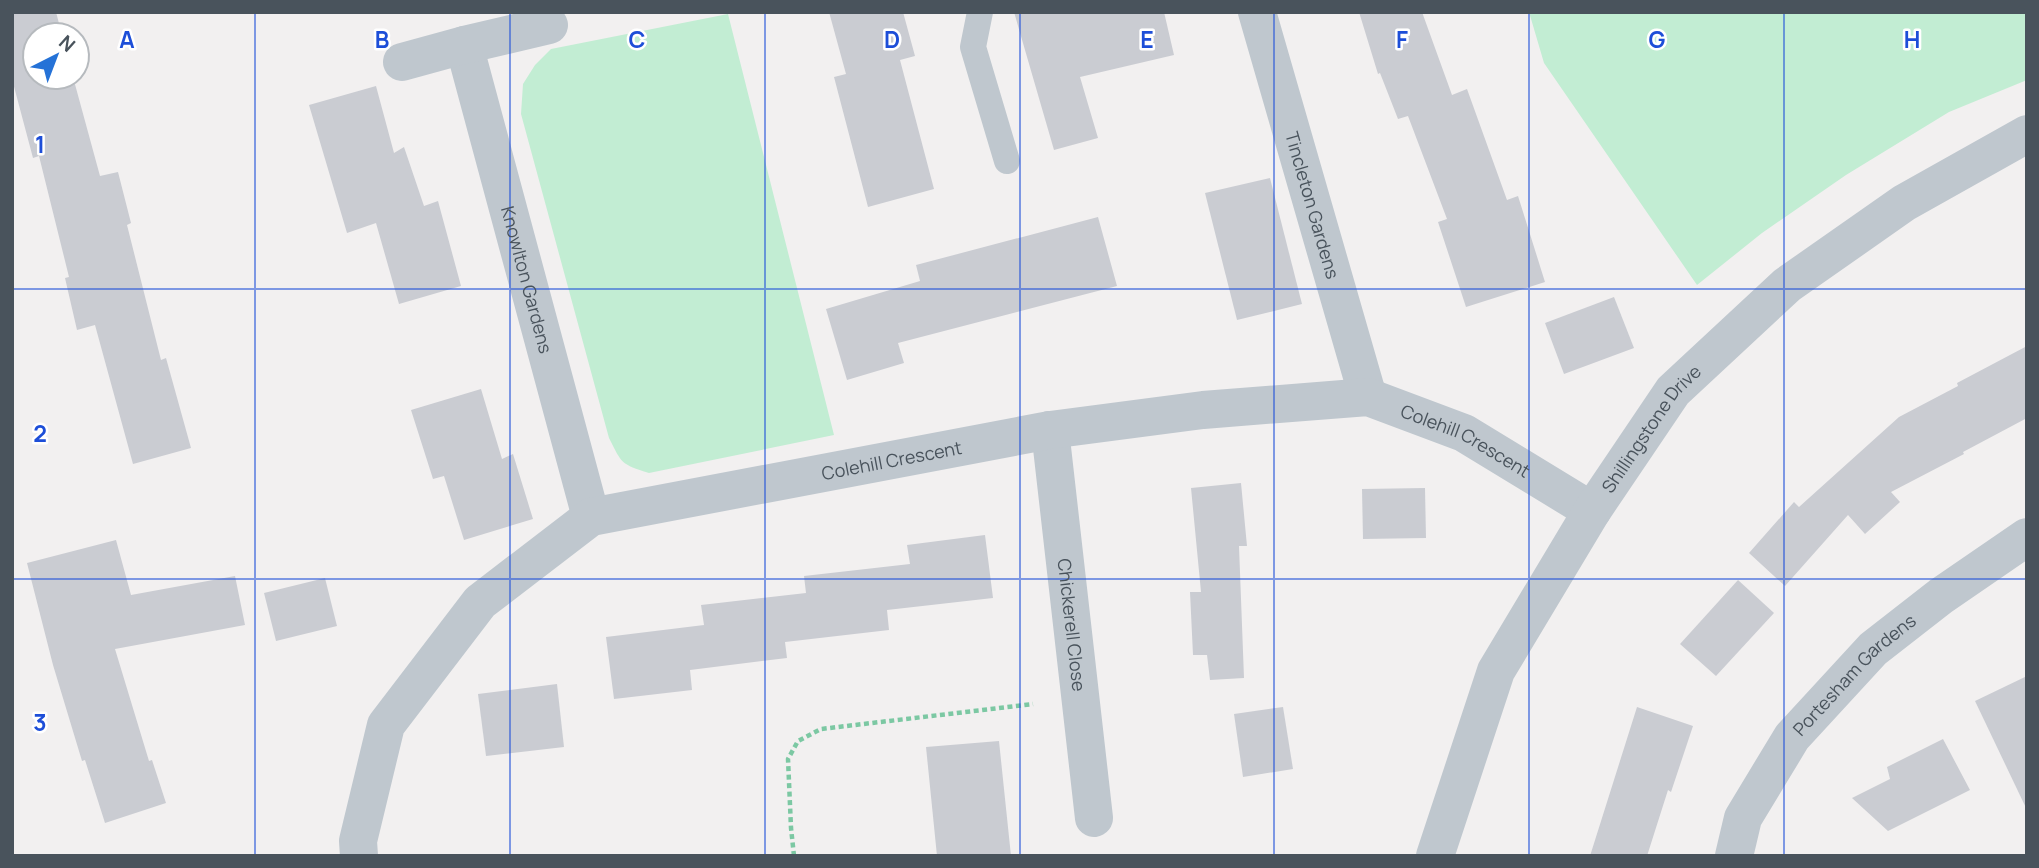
<svg xmlns="http://www.w3.org/2000/svg" width="2039" height="868" viewBox="0 0 2039 868" font-family="Manrope,sans-serif">
  <rect width="100%" height="100%" fill="#f2f0f0"/>
  <g fill="#c2edd3">
    <path d="M 1529,12 L 2027,12 L 2027,80 L 1949,112 L 1846,175 L 1762,233 L 1697,285 L 1544,63 Z"/>
    <path d="M 728,14 L 834,435 L 649,473 C 621,464 622,464 609,438 L 521,114 L 523,84 L 535,65 L 551,49 Z"/>
  </g>
  <g fill="#caccd2">
    <path d="M 12,12 L 56,12 L 62,35 L 35,35 L 35,77 L 73,77 L 100,176 L 118,172 L 131,223 L 127,225 L 161,360 L 166,358 L 191,448 L 133,464 L 95,325 L 77,330 L 65,278 L 69,277 L 39,156 L 33,158 L 12,79 Z"/>
    <path d="M 829,12 L 903,12 L 915,56 L 900,60 L 934,189 L 868,207 L 834,77 L 846,74 Z"/>
    <path d="M 1014,12 L 1164,12 L 1174,55 L 1080,77 L 1098,138 L 1054,150 Z"/>
    <path d="M 1359,12 L 1422,12 L 1452,95 L 1467,89 L 1507,200 L 1518,196 L 1545,282 L 1466,307 L 1438,222 L 1447,219 L 1408,116 L 1398,119 L 1380,73 L 1378,74 Z"/>
    <path d="M 376,86 L 394,153 L 404,147 L 424,206 L 438,201 L 461,286 L 399,304 L 376,223 L 347,233 L 309,105 Z"/>
    <path d="M 1270,178 L 1302,304 L 1237,320 L 1205,193 Z"/>
    <path d="M 1098,217 L 1117,286 L 898,343 L 904,363 L 847,380 L 826,309 L 920,281 L 916,265 Z"/>
    <path d="M 1614,297 L 1634,348 L 1564,374 L 1545,323 Z"/>
    <path d="M 2027,346 L 2027,418 L 1963,452 L 1964,454 L 1891,492 L 1900,502 L 1865,534 L 1848,515 L 1785,586 L 1749,553 L 1794,502 L 1799,507 L 1899,417 L 1958,386 L 1957,383 Z"/>
    <path d="M 481,389 L 502,459 L 513,454 L 533,519 L 464,540 L 444,476 L 433,479 L 411,410 Z"/>
    <path d="M 1241,483 L 1247,546 L 1239,546 L 1244,678 L 1210,680 L 1207,655 L 1193,655 L 1190,592 L 1201,592 L 1191,488 Z"/>
    <path d="M 1425,488 L 1426,538 L 1363,539 L 1362,489 Z"/>
    <path d="M 985,535 L 993,598 L 887,610 L 889,630 L 785,642 L 787,658 L 690,670 L 692,690 L 614,699 L 606,637 L 704,625 L 701,605 L 806,593 L 804,576 L 910,564 L 907,545 Z"/>
    <path d="M 116,540 L 131,595 L 235,576 L 245,625 L 115,649 L 149,761 L 152,760 L 166,803 L 105,823 L 85,760 L 82,761 L 53,665 L 27,563 Z"/>
    <path d="M 325,578 L 337,626 L 276,641 L 264,593 Z"/>
    <path d="M 1738,580 L 1774,613 L 1716,676 L 1680,644 Z"/>
    <path d="M 2027,676 L 2027,810 L 1975,701 Z"/>
    <path d="M 557,684 L 564,747 L 486,756 L 478,694 Z"/>
    <path d="M 1283,707 L 1293,769 L 1243,777 L 1234,714 Z"/>
    <path d="M 1637,707 L 1693,726 L 1671,792 L 1668,790 L 1647,856 L 1590,856 Z"/>
    <path d="M 1943,739 L 1970,790 L 1888,831 L 1852,798 L 1890,779 L 1887,767 Z"/>
    <path d="M 999,741 L 1011,856 L 937,856 L 926,747 Z"/>
  </g>
  <g fill="none" stroke-linecap="round" stroke-linejoin="round">
    <path stroke="#7cc8a3" stroke-width="4.5" stroke-dasharray="5 3.5" stroke-linecap="butt" d="M 794,856 L 791,828 L 788,759 L 798,741 L 821,729 L 1033,704"/>
    <path stroke="#bfc7ce" stroke-width="26" d="M 980,12 L 973,47 L 1007,161"/>
    <g stroke="#bfc7ce" stroke-width="38">
      <path id="s1" d="M 1257,12 L 1368,397"/>
      <path id="s2" d="M 464,45 L 591,517"/>
      <path d="M 402,62 L 464,45 L 549,25"/>
      <path id="s3" d="M 1050,430 L 1094,818"/>
      <path id="s4" d="M 359,856 L 358,841 L 386,725 L 480,602 L 591,517 L 1050,430 L 1203,410 L 1368,397 L 1464,433 L 1592,511"/>
      <path id="s5" d="M 1435,856 L 1496,671 L 1592,511 L 1673,391 L 1787,285 L 1904,203 L 2027,134"/>
      <path id="s6" d="M 1734,856 L 1743,818 L 1792,737 L 1873,649 L 1941,596 L 2027,537"/>
    </g>
  </g>
  <path fill="none" stroke="#1d4ed8" stroke-width="2" stroke-opacity="0.55" d="M 255,12 L 255,856M 510,12 L 510,856M 765,12 L 765,856M 1020,12 L 1020,856M 1274,12 L 1274,856M 1529,12 L 1529,856M 1784,12 L 1784,856M 12,289 L 2027,289M 12,579 L 2027,579"/>
  <g text-anchor="middle" dominant-baseline="central" stroke-width="5" stroke-linejoin="round" paint-order="stroke">
    <g font-size="18" fill="#49535c" stroke="#fff">
      <text stroke="none"><textPath href="#s1" startOffset="201">Tincleton Gardens</textPath></text>
      <text stroke="none"><textPath href="#s2" startOffset="243">Knowlton Gardens</textPath></text>
      <text stroke="none"><textPath href="#s5" startOffset="483">Shillingstone Drive</textPath></text>
      <text stroke="none"><textPath href="#s4" startOffset="1323">Colehill Crescent</textPath></text>
      <text stroke="none"><textPath href="#s4" startOffset="735">Colehill Crescent</textPath></text>
      <text stroke="none"><textPath href="#s3" startOffset="196">Chickerell Close</textPath></text>
      <text stroke="none"><textPath href="#s6" startOffset="222">Portesham Gardens</textPath></text>
    </g>
  </g>
  <g font-size="23" text-anchor="middle" font-weight="bold" fill="#1d4ed8" stroke="#fff" stroke-width="5" stroke-linejoin="round" paint-order="stroke">
    <text x="127" y="48">A</text>
    <text x="382" y="48">B</text>
    <text x="637" y="48">C</text>
    <text x="892" y="48">D</text>
    <text x="1147" y="48">E</text>
    <text x="1402" y="48">F</text>
    <text x="1657" y="48">G</text>
    <text x="1912" y="48">H</text>
    <text x="40" y="153">1</text>
    <text x="40" y="442">2</text>
    <text x="40" y="731">3</text>
  </g>
  <rect width="2039" height="868" fill="none" stroke="#49535c" stroke-width="28"/>
  <g transform="translate(56 56) rotate(42)"><circle r="33" fill="#ffffff" stroke="#b6babe" stroke-width="2"/>
  <path d="M0-5L12 26L0 18L-12 26Z" fill="#2572d7"/>
  <text y="-10" font-size="19" font-weight="bold" text-anchor="middle" fill="#49535c">N</text>
  </g>
</svg>
